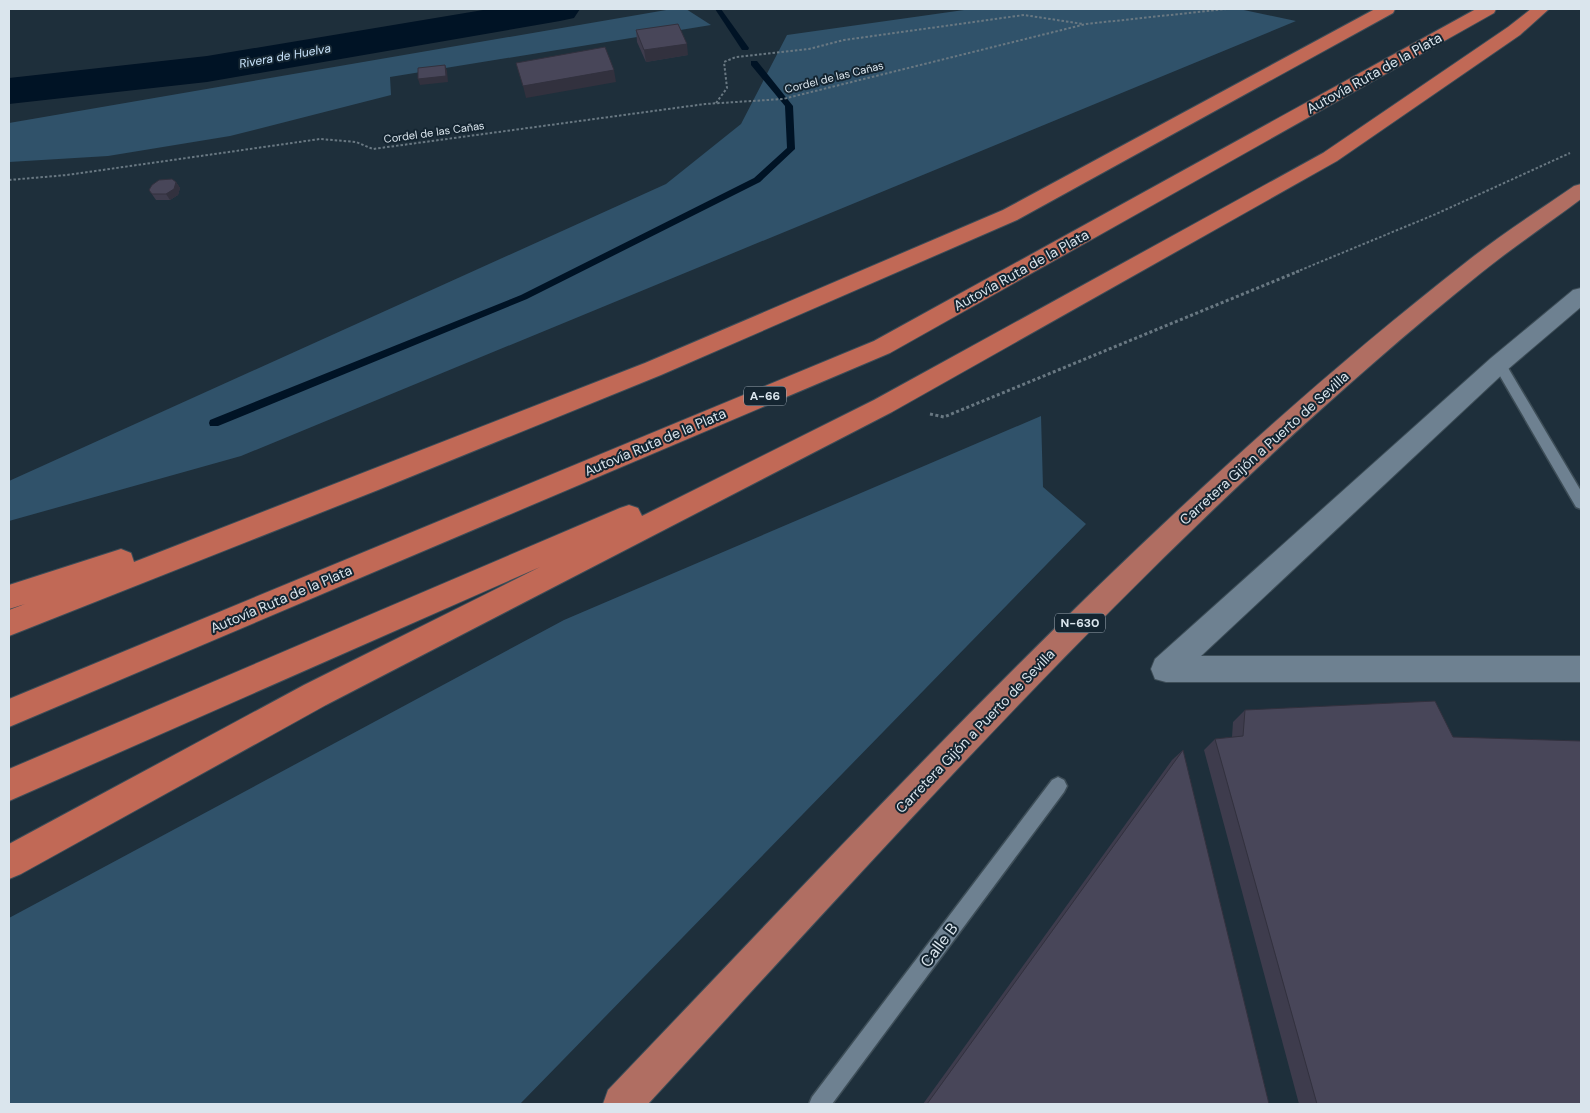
<svg xmlns="http://www.w3.org/2000/svg" width="1590" height="1113" viewBox="0 0 1590 1113" font-family="'DM Sans',sans-serif">
  <rect width="100%" height="100%" fill="#1e2f3b"/>
  <g fill="#30526a">
    <path d="M 672,9 L 686,9 L 711,25 L 390,77 L 391,95 L 230,136 L 108,156 L 9,162 L 9,123 Z"/>
    <path d="M 971,9 L 1239,9 L 1296,21 L 241,456 L 9,521 L 9,481 L 666,184 L 741,124 L 787,35 Z"/>
    <path d="M 1041,416 L 1043,487 L 1086,524 L 520,1104 L 9,1104 L 9,918 L 564,620 Z"/>
  </g>
  <g fill="none" stroke-linecap="round" stroke-linejoin="round">
    <g fill="#001325" fill-rule="evenodd">
      <path d="M 715,9 L 721,9 L 749,48 L 748,50 L 742,50 Z"/>
      <path d="M 751,61 L 757,61 L 793,106 L 795,149 L 760,182 L 527,299 L 218,426 L 210,426 L 209,423 L 210,420 L 521,295 L 754,178 L 787,148 L 785,106 L 751,65 Z"/>
    </g>
    <path fill="#001325" fill-rule="evenodd" d="M 489,9 L 580,9 L 574,18 L 560,21 L 207,82 L 9,104 L 9,78 L 207,56 Z"/>
    <defs>
      <g id="service">
        <path d="M 1499,359 L 1504,361 L 1581,491 L 1581,509 L 1576,507 L 1493,364 L 1494,361 Z"/>
        <path d="M 1058,777 L 1064,780 L 1067,786 L 1064,792 L 832,1104 L 809,1104 L 812,1097 L 1052,780 Z"/>
      </g>
      <path id="minor" d="M 1581,288 L 1581,307 L 1507,370 L 1201,656 L 1581,656 L 1581,682 L 1166,682 L 1155,679 L 1151,669 L 1155,659 L 1491,358 L 1573,290 Z"/>
      <path id="trunk" d="M 1581,184 L 1581,199 C 1548,224 1513,247 1481,273 C 1175,519 914,816 648,1104 L 603,1104 L 608,1090 C 883,803 1152,508 1465,263 C 1500,235 1538,211 1574,186 Z"/>
      <g id="motorway">
        <path d="M 1375,9 L 1395,9 L 1393,13 L 1017,220 L 661,375 L 378,490 L 9,636 L 9,610 L 25,604 L 9,609 L 9,585 L 121,549 L 131,553 L 134,562 L 645,363 L 1003,210 Z"/>
        <path d="M 1476,9 L 1496,9 L 1494,13 L 890,353 L 9,727 L 9,699 L 874,341 Z"/>
        <path d="M 1531,9 L 1549,9 L 1520,35 L 1337,161 L 892,412 L 326,705 L 21,874 L 9,879 L 9,844 L 304,685 L 540,567 L 9,801 L 9,769 L 620,508 L 629,505 L 638,508 L 642,516 L 874,400 L 1323,153 L 1508,27 Z"/>
      </g>
    </defs>
    <use href="#service" stroke="#3d4d57" stroke-width="3"/>
    <use href="#minor" stroke="#3d4d57" stroke-width="2"/>
    <use href="#trunk" stroke="#3d4d57" stroke-width="2"/>
    <use href="#motorway" stroke="#3d4d57" stroke-width="2"/>
    <g stroke="#697882" stroke-width="2" stroke-dasharray="2.5 2" stroke-linecap="butt">
      <path d="M 716,103 L 727,88 L 724,62 L 736,57 L 809,49 L 844,40 L 1024,15 L 1083,24"/>
      <path d="M 9,180 L 67,175 L 320,139 L 356,142 L 373,149 L 705,104 L 783,99 L 1086,24 L 1226,9"/>
      <path d="M 1296,272 L 1436,214 L 1570,153"/>
    </g>
    <path stroke="#697882" stroke-width="3" stroke-dasharray="3 2.5" stroke-linecap="butt" d="M 930,414 L 944,417 L 1299,271"/>
    <use href="#service" fill="#6e8191" fill-rule="evenodd"/>
    <use href="#minor" fill="#6e8191" fill-rule="evenodd"/>
    <use href="#trunk" fill="#b06e62" fill-rule="evenodd"/>
    <use href="#motorway" fill="#c16956" fill-rule="evenodd"/>
  </g>
  <g fill="#3e3c4d">
    <path d="M 636,30 L 688,55 L 646,62 L 637,42 Z"/>
    <path d="M 176,182 L 180,188 L 178,195 L 170,200 L 156,200 L 149,190 Z"/>
    <path d="M 1245,710 L 1581,1104 L 1299,1104 L 1204,750 L 1215,739 L 1232,737 L 1233,722 Z"/>
    <path d="M 1183,750 L 1269,1104 L 923,1104 L 1172,760 Z"/>
  </g>
  <g fill="#32313e">
    <path d="M 687,44 L 688,55 L 646,62 L 644,50 Z"/>
    <path d="M 445,65 L 447,71 L 448,82 L 420,85 L 418,79 Z"/>
    <path d="M 614,70 L 616,82 L 526,98 L 523,86 Z"/>
    <path d="M 176,182 L 180,188 L 178,195 L 170,200 L 166,194 Z"/>
  </g>
  <g fill="#484659" stroke="#32313e">
    <path d="M 678,24 L 687,44 L 644,50 L 636,30 Z"/>
    <path d="M 605,47 L 614,70 L 523,86 L 516,63 Z"/>
    <path d="M 445,65 L 446,76 L 418,79 L 418,68 Z"/>
    <path d="M 172,179 L 176,182 L 174,189 L 166,194 L 152,194 L 149,190 L 152,185 L 159,180 Z"/>
    <path d="M 1435,701 L 1453,737 L 1581,741 L 1581,1104 L 1317,1104 L 1215,739 L 1243,736 L 1245,710 Z"/>
    <path d="M 1183,750 L 1269,1104 L 927,1104 Z"/>
  </g>
  <g text-anchor="middle" dominant-baseline="central" stroke-width="4" stroke-linejoin="round" paint-order="stroke">
    <g font-size="11" fill="#dae5ed" stroke="#142531">
      <text transform="translate(834 77) rotate(-14)">Cordel de las Cañas</text>
      <text transform="translate(434 132) rotate(-8)">Cordel de las Cañas</text>
    </g>
    <g font-size="12" font-style="italic" fill="#c7e2fa" stroke="#142531">
      <text transform="translate(285 56) rotate(-10)">Rivera de Huelva</text>
    </g>
    <g fill="#142531" stroke="#9fabb5" stroke-width="1">
      <rect x="744" y="386.5" width="42" height="19" rx="4"/>
      <rect x="1055" y="613.5" width="50" height="19" rx="4"/>
    </g>
    <g font-size="12" font-weight="bold" fill="#dae5ed">
      <text x="765" y="396">A-66</text>
      <text x="1080" y="623">N-630</text>
    </g>
    <g font-size="14" fill="#dae5ed" stroke="#142531">
      <text transform="translate(1374 73) rotate(-29)">Autovía Ruta de la Plata</text>
      <text transform="translate(1021 270) rotate(-29)">Autovía Ruta de la Plata</text>
      <text transform="translate(655 442) rotate(-23)">Autovía Ruta de la Plata</text>
      <text transform="translate(1264 448) rotate(-42)">Carretera Gijón a Puerto de Sevilla</text>
      <text transform="translate(281 599) rotate(-23)">Autovía Ruta de la Plata</text>
      <text transform="translate(975 731) rotate(-46)">Carretera Gijón a Puerto de Sevilla</text>
    </g>
    <g font-size="16" fill="#dae5ed" stroke="#142531">
      <text transform="translate(939 945) rotate(-53)">Calle B</text>
    </g>
  </g>
  <rect width="1590" height="1113" fill="none" stroke="#dae5ed" stroke-width="20"/>
</svg>
